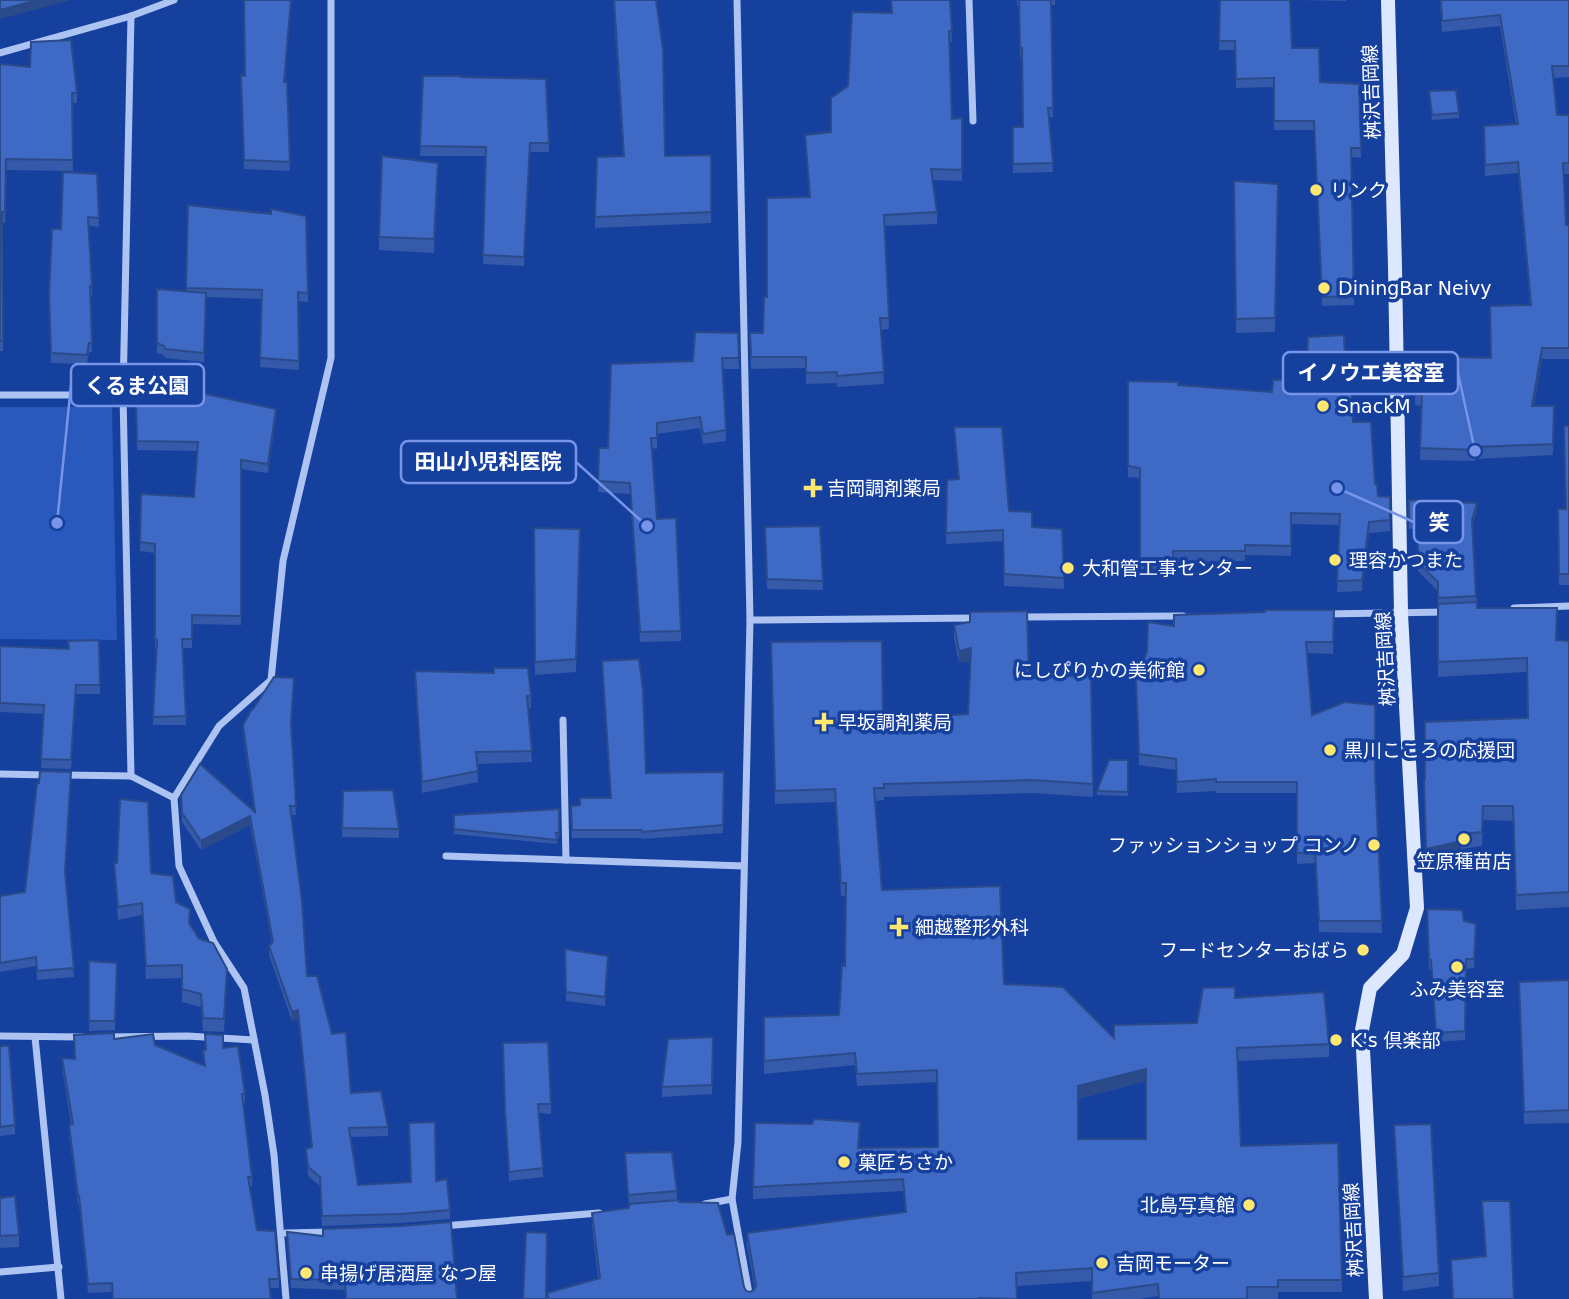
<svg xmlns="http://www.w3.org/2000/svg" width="1569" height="1299" viewBox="0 0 1569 1299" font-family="'DejaVu Sans','Noto Sans JP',sans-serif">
  <rect width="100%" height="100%" fill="#16409e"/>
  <path fill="#2959bc" d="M 0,407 L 112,407 L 117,640 L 0,639 Z"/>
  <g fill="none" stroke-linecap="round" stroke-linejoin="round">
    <g stroke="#adc4f3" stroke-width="7">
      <path d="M 737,0 L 750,620 L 738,1142 L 732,1199 L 750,1299"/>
      <path d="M 969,0 L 973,121"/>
      <path d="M 0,53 L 131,16 L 174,0"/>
      <path d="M 0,395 L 123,395 L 131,776 L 64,775"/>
      <path d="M 123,395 L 131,16"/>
      <path d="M 1514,608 L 1569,606"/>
      <path d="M 1325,614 L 1446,612"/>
      <path d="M 1020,617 L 1183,616"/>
      <path d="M 750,620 L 977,618"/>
      <path d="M 563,720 L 566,860"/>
      <path d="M 0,774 L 48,775"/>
      <path d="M 131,776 L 174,798"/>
      <path d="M 446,856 L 744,866"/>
      <path d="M 0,1036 L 82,1037"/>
      <path d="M 35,1037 L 61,1299"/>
      <path d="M 108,1037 L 187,1036 L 254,1040"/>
      <path d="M 705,1204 L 732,1199"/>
      <path d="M 443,1226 L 599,1213"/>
      <path d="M 286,1233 L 330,1232"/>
      <path d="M 0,1272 L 59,1267"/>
      <path d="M 286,1299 L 274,1155 L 265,1095 L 244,988 L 214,942 L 179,866 L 174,798 L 219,726 L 271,680 L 283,561 L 331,358 L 331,0"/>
    </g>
    <path stroke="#dde7fd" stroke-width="14" d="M 1376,1299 L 1362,1030 L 1370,988 L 1403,954 L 1417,908 L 1401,614 L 1395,267 L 1388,0"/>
  </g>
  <g fill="#355aa9" fill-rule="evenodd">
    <path d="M 244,0 L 291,0 L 285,82 L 290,171 L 244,169 L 241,84 L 245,76 Z"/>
    <path d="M 613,0 L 656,0 L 665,156 L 711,155 L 711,223 L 595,228 L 597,157 L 623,156 Z"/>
    <path d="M 891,0 L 950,0 L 952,42 L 949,42 L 952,119 L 962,170 L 962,181 L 932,180 L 937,212 L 937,224 L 885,226 L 889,329 L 881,330 L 884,384 L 837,387 L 837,383 L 806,384 L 806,368 L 751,369 L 750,333 L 763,333 L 767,297 L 809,197 L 805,135 L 831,132 L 848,86 L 891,13 Z"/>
    <path d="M 1017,0 L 1055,0 L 1055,5 L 1051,5 L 1053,117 L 1049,117 L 1053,172 L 1013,173 L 1013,127 L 1023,127 L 1022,57 L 1020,57 L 1019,6 L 1017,6 Z"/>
    <path d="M 1220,0 L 1292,48 L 1320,82 L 1359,84 L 1361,158 L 1351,157 L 1354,305 L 1322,306 L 1314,130 L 1274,130 L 1274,87 L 1236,88 L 1235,50 L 1219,50 Z"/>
    <path d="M 1298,0 L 1346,0 L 1346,1 Z"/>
    <path d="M 1440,0 L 1569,0 L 1569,77 L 1553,78 L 1557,115 L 1569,115 L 1569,174 L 1564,174 L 1566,225 L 1569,225 L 1569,359 L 1542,359 L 1534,406 L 1554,406 L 1553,455 L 1476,459 L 1475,461 L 1420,460 L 1422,406 L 1415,405 L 1416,356 L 1491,358 L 1530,305 L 1518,173 L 1485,176 L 1484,126 L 1516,124 L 1500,26 L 1442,32 Z"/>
    <path d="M 0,64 L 77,93 L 77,103 L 72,103 L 73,171 L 6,170 L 5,223 L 2,223 L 3,351 L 0,351 Z"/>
    <path d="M 423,76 L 460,77 L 549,143 L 549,152 L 530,152 L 524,266 L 483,264 L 485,156 L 420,156 Z"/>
    <path d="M 1429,91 L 1459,113 L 1459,118 L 1432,120 Z"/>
    <path d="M 97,174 L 99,227 L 88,226 L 92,286 L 92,296 L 90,295 L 92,352 L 89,352 L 87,364 L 51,363 L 49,296 L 61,229 Z"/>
    <path d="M 438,177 L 434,253 L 379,250 L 379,237 Z"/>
    <path d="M 1234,181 L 1278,184 L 1275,332 L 1236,333 Z"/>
    <path d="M 188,205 L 306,216 L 308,302 L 298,301 L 299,370 L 260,367 L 262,299 L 206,297 L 204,362 L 165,358 L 164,355 L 157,353 L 157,289 L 186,292 Z"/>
    <path d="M 738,333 L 739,369 L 723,369 L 726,441 L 703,444 L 700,428 L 657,434 L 657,449 L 652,448 L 657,519 L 681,631 L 681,641 L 640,642 L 630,494 L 598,492 L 599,448 L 608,448 L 693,361 Z"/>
    <path d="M 1128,381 L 1272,392 L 1346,381 L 1353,422 L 1375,484 L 1378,496 L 1390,497 L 1390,531 L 1369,533 L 1362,591 L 1337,592 L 1339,525 L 1291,524 L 1291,556 L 1245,555 L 1245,561 L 1173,562 L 1173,569 L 1140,569 L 1140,478 L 1128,477 Z"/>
    <path d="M 177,388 L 276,418 L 268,473 L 241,469 L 241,625 L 192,624 L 192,648 L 183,648 L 186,725 L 153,725 L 156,648 L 155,648 L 155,553 L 140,551 L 141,494 L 194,497 L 197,451 L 137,450 L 136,405 L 178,404 Z"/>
    <path d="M 1569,426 L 1569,585 L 1559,585 L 1558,509 L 1566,509 Z"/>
    <path d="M 954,427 L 1009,511 L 1032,527 L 1062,529 L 1064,589 L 1004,586 L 1003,541 L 946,544 L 947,480 L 958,479 Z"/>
    <path d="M 1409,500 L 1477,512 L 1472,527 L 1477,608 L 1557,622 L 1556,640 L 1569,641 L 1569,907 L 1516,910 L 1513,821 L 1483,820 L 1482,846 L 1461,849 L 1457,857 L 1426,864 L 1424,794 L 1425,779 L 1528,718 L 1527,672 L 1438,677 L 1438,591 L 1418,571 L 1418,528 L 1409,529 Z"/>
    <path d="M 820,526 L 823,590 L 767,589 L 765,527 Z"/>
    <path d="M 534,528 L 580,543 L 576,672 L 535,675 Z"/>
    <path d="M 1334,621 L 1333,654 L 1307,653 L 1312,715 L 1375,773 L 1382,933 L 1319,932 L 1315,863 L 1297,864 L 1297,793 L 1216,793 L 1216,791 L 1177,793 L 1176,770 L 1139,765 L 1136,691 L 1174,626 Z"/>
    <path d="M 954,625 L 1029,678 L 1091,675 L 1093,797 L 1033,793 L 884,797 L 884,800 L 875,801 L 882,890 L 1004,984 L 1114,1038 L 1197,1023 L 1235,998 L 1329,1044 L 1329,1057 L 1238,1061 L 1241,1146 L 1338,1143 L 1342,1292 L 1278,1292 L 1278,1299 L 1158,1299 L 1158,1296 L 1139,1299 L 1092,1299 L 1092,1281 L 1017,1286 L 1017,1299 L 547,1299 L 547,1293 L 598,1279 L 592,1226 L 592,1213 L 629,1208 L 625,1153 L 677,1191 L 677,1200 L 679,1202 L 727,1235 L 744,1287 L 746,1291 L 750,1292 L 755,1290 L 747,1246 L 747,1233 L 905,1212 L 903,1191 L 753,1199 L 753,1187 L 860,1134 L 859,1148 L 937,1147 L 937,1082 L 857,1086 L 855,1065 L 764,1074 L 764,1017 L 839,1015 L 845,966 L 846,896 L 841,896 L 835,802 L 775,804 L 771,642 L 883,719 L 968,714 L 971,661 L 959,663 L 954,638 ZM 1146,1081 L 1146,1139 L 1078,1139 L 1078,1099 Z"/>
    <path d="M 99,640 L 100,694 L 76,694 L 71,769 L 41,768 L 43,714 L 0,712 L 0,646 L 69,649 Z"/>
    <path d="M 415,671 L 531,696 L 531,708 L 528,708 L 532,762 L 477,764 L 478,782 L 422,793 Z"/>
    <path d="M 294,687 L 291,727 L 296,815 L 292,815 L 307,976 L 332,1034 L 351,1093 L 388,1127 L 388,1136 L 350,1137 L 358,1185 L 436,1181 L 450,1210 L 450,1219 L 401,1223 L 322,1226 L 320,1186 L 308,1176 L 306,1149 L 312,1147 L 298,1019 L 292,1021 L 269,955 L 269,946 L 272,943 L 250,825 L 201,850 L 182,822 L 181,795 L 254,811 L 243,734 L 243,725 L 253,709 Z"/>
    <path d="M 1128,760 L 1128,796 L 1097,795 L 1097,791 Z"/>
    <path d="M 724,772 L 723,833 L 642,839 L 642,838 L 572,838 L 571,806 L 580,805 L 611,798 L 646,773 Z"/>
    <path d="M 71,781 L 65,874 L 74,977 L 37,980 L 36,966 L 0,972 L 0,896 L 25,892 Z"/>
    <path d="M 343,791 L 399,829 L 399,838 L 342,837 Z"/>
    <path d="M 559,809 L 559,838 L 557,838 L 557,844 L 454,834 L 454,815 Z"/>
    <path d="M 114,863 L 151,873 L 176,902 L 227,981 L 224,1032 L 203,1031 L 201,1007 L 182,1002 L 182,978 L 146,979 L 142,915 L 118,920 Z"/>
    <path d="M 1427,909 L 1464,921 L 1476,933 L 1474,968 L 1466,969 L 1465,1040 L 1436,1042 L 1431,969 L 1429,969 Z"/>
    <path d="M 565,949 L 608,956 L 605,1006 L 566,1001 Z"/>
    <path d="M 89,961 L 117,963 L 115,1030 L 89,1031 Z"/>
    <path d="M 1569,980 L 1569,1123 L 1524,1124 L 1519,995 Z"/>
    <path d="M 205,1034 L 223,1048 L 245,1094 L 245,1103 L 243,1103 L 252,1177 L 252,1186 L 250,1187 L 257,1230 L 279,1279 L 279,1288 L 270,1288 L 271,1299 L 113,1299 L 112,1292 L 88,1293 L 79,1205 L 78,1205 L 69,1134 L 69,1125 L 71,1124 L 62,1067 L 62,1058 L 74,1059 L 114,1039 L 155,1045 L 204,1065 L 203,1050 L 205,1050 Z"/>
    <path d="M 713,1037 L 712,1094 L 662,1097 L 662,1087 Z"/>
    <path d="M 503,1043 L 551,1104 L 551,1114 L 539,1113 L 543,1177 L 509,1181 L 505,1120 Z"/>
    <path d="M 0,1046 L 15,1125 L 15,1134 L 0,1136 Z"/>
    <path d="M 1394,1125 L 1439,1273 L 1439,1286 L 1403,1291 Z"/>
    <path d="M 0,1196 L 19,1235 L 19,1247 L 0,1248 Z"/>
    <path d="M 287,1232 L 457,1299 L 345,1299 L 345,1290 L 291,1288 Z"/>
  </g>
  <g fill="#2b4a89">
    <path d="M 37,0 L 71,0 L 0,19 L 0,10 Z"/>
    <path d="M 438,163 L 438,177 L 434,253 L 434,239 Z"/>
    <path d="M 1542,348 L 1542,359 L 1532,417 L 1532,406 Z"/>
    <path d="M 276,409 L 276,418 L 268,473 L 268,464 Z"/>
    <path d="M 1477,503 L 1477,512 L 1472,529 L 1472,520 Z"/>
    <path d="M 1369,522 L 1369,533 L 1362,591 L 1362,580 Z"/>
    <path d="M 971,648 L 971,661 L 959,663 L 959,651 Z"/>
    <path d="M 250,816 L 250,825 L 201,850 L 201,841 Z"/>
    <path d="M 1461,834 L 1461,849 L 1457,857 L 1426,864 L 1426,849 Z"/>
    <path d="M 298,1010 L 298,1019 L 292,1021 L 292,1012 Z"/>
    <path d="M 1146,1069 L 1146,1081 L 1078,1099 L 1078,1086 Z"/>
  </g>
  <g fill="#3e69c4" stroke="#2b4a89" stroke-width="2" fill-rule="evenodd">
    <path d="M 0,0 L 37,0 L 0,10 Z"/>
    <path d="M 244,0 L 291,0 L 284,82 L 287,82 L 290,162 L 244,160 L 241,75 L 245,76 Z"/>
    <path d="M 614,0 L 656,0 L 663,49 L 665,156 L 711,155 L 711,212 L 595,217 L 597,157 L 624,156 Z"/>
    <path d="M 891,0 L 950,0 L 952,31 L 949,31 L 952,119 L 962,118 L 962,170 L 931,169 L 937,212 L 884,215 L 889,318 L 880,318 L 884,372 L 837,376 L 837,372 L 806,373 L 806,357 L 751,357 L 750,333 L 763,333 L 764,297 L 767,297 L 767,198 L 810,197 L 805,135 L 831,132 L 831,98 L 848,86 L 852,12 L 892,13 Z"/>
    <path d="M 1019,0 L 1051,0 L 1053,108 L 1048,108 L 1053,163 L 1013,164 L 1013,127 L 1023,127 L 1022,48 L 1020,48 Z"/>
    <path d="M 1220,0 L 1290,0 L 1292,48 L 1319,48 L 1320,82 L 1359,84 L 1361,148 L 1351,148 L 1354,296 L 1322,297 L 1314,121 L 1274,121 L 1274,78 L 1236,79 L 1235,41 L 1219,41 Z"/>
    <path d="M 1441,0 L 1569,0 L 1569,66 L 1552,66 L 1557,115 L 1569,115 L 1569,163 L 1563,163 L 1566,225 L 1569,225 L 1569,348 L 1542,348 L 1532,406 L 1554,406 L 1553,444 L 1476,447 L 1475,450 L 1420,448 L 1422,395 L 1415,394 L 1416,356 L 1491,358 L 1490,306 L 1531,305 L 1518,162 L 1485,165 L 1484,126 L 1518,124 L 1500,15 L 1442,21 Z"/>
    <path d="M 71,40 L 77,93 L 72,93 L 73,160 L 6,159 L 5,212 L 2,212 L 3,341 L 0,341 L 0,64 L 30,67 L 31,42 Z"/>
    <path d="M 423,76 L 460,76 L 460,77 L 546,79 L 549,143 L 530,143 L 524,257 L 483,255 L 486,147 L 420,146 Z"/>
    <path d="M 1456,90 L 1459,113 L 1432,115 L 1429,91 Z"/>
    <path d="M 382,156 L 438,163 L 434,239 L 379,237 Z"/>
    <path d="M 63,172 L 97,174 L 99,218 L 88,217 L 92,286 L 90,286 L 92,343 L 89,343 L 87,355 L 51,353 L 49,296 L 52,229 L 61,229 Z"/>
    <path d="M 1234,181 L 1278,184 L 1275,318 L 1236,319 Z"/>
    <path d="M 188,205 L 271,214 L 271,209 L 306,216 L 308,293 L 298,292 L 299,361 L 260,358 L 262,290 L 186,288 Z"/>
    <path d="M 157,289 L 206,293 L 204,353 L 165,349 L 164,346 L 157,343 Z"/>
    <path d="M 695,332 L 738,333 L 739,358 L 722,358 L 726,430 L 703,434 L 700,417 L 657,423 L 657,438 L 651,438 L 657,519 L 676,518 L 681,631 L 640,632 L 630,483 L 598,481 L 599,448 L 608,448 L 611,364 L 693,361 Z"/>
    <path d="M 1344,335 L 1346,381 L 1351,381 L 1353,422 L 1371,422 L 1375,484 L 1377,484 L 1378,496 L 1390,497 L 1390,520 L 1369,522 L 1362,580 L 1337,581 L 1340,514 L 1291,513 L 1291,546 L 1245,545 L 1245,551 L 1173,551 L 1173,558 L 1140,558 L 1140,468 L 1128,466 L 1128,381 L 1178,382 L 1178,385 L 1272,392 L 1273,380 L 1306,380 L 1308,337 Z"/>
    <path d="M 177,388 L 276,409 L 268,464 L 241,460 L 241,616 L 192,615 L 192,639 L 182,639 L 186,716 L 153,717 L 157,640 L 155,640 L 155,544 L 140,542 L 141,494 L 194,497 L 198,442 L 137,441 L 136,405 L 179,404 Z"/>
    <path d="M 1564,426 L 1569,426 L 1569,574 L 1559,574 L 1558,509 L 1566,509 Z"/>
    <path d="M 954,427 L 1002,427 L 1009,511 L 1032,512 L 1032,527 L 1062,529 L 1064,578 L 1004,574 L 1003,530 L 946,533 L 947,480 L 959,479 Z"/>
    <path d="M 1409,500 L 1477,503 L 1472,520 L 1476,596 L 1438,598 L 1438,582 L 1418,563 L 1418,519 L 1409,520 Z"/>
    <path d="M 820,526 L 823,581 L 767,579 L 765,527 Z"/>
    <path d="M 534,528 L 580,529 L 576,659 L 535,662 Z"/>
    <path d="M 1477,602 L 1477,608 L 1557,608 L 1556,640 L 1569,641 L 1569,892 L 1516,895 L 1513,806 L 1483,806 L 1482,832 L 1461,834 L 1457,842 L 1426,849 L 1424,779 L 1425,779 L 1425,722 L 1528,718 L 1527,658 L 1438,662 L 1438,604 Z"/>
    <path d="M 1265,610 L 1334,610 L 1333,642 L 1306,642 L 1312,715 L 1345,702 L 1375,705 L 1375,773 L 1382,921 L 1319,921 L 1315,852 L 1297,853 L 1297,782 L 1216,782 L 1216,779 L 1177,782 L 1176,759 L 1139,754 L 1136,680 L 1147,652 L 1148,622 L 1174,626 L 1174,615 L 1265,612 Z"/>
    <path d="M 1027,611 L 1029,678 L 1091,675 L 1093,784 L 1033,780 L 884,784 L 884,788 L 874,788 L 882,890 L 1000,886 L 1004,984 L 1063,987 L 1114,1038 L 1114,1025 L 1197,1023 L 1203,988 L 1235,987 L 1235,998 L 1324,992 L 1329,1044 L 1237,1048 L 1241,1146 L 1338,1143 L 1342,1280 L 1278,1280 L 1278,1287 L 1247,1287 L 1247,1299 L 1159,1299 L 1158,1284 L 1092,1293 L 1092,1268 L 1016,1273 L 1017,1299 L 980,1298 L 981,1299 L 549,1299 L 547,1293 L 600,1278 L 592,1213 L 629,1208 L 629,1204 L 679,1200 L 679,1202 L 718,1203 L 727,1235 L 734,1234 L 744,1287 L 746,1291 L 750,1292 L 754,1290 L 756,1285 L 747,1233 L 906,1212 L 903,1179 L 753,1187 L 755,1123 L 812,1124 L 814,1119 L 860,1122 L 858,1148 L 938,1147 L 937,1070 L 857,1074 L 855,1053 L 764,1061 L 764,1017 L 839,1015 L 842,965 L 845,966 L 846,883 L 841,883 L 835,789 L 775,791 L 771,642 L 882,641 L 883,719 L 968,714 L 971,648 L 959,651 L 954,625 L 970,622 L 970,612 ZM 1146,1069 L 1146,1139 L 1078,1139 L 1078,1086 Z"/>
    <path d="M 99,640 L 100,685 L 76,685 L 71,760 L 41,759 L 44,705 L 0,703 L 0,646 L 69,649 L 68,641 Z"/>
    <path d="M 639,659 L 643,690 L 646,773 L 724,772 L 723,825 L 642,832 L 642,830 L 572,830 L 571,806 L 580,805 L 580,798 L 611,798 L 602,661 Z"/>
    <path d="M 494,668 L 528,668 L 531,696 L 527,696 L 532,751 L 476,752 L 478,771 L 422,782 L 415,671 L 494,673 Z"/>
    <path d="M 274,677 L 294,678 L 291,723 L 296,806 L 290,806 L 302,902 L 307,976 L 317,976 L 332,1034 L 346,1032 L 351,1093 L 381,1091 L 388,1127 L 349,1128 L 358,1185 L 411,1182 L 409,1123 L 435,1122 L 436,1181 L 447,1179 L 450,1210 L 401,1214 L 322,1216 L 320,1177 L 308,1167 L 306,1149 L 312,1147 L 298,1010 L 292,1012 L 269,946 L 273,942 L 250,816 L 201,841 L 182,813 L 181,795 L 200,764 L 255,812 L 243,725 L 252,709 L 253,709 Z"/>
    <path d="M 1109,760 L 1128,760 L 1128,792 L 1097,791 Z"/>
    <path d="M 40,771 L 71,772 L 65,871 L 74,968 L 37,971 L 36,957 L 0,963 L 0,896 L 25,892 L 37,783 L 39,783 Z"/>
    <path d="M 393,790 L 399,829 L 342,828 L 343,791 Z"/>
    <path d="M 120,799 L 148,802 L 151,873 L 173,876 L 176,902 L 190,909 L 189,923 L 199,939 L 213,943 L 227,969 L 224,1019 L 203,1018 L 201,994 L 182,989 L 182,965 L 146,966 L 142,903 L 118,907 L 114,863 L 117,863 Z"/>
    <path d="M 559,809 L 559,833 L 556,833 L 557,840 L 454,829 L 454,815 Z"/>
    <path d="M 1427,909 L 1462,910 L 1464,921 L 1476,924 L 1474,959 L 1466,959 L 1465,1031 L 1436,1033 L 1431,960 L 1429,960 Z"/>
    <path d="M 565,949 L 608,956 L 605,997 L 566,992 Z"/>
    <path d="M 89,961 L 117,963 L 115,1021 L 89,1021 Z"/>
    <path d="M 1569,980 L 1569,1110 L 1524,1112 L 1519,982 Z"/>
    <path d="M 114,1033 L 114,1039 L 153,1034 L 155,1045 L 205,1066 L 203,1050 L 206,1050 L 205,1034 L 223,1035 L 223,1048 L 238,1046 L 245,1094 L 242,1094 L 252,1177 L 248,1177 L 257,1230 L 275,1231 L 279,1279 L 269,1279 L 271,1299 L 113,1299 L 112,1283 L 88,1284 L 79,1196 L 78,1196 L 69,1125 L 73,1124 L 62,1058 L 75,1059 L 74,1035 Z"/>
    <path d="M 713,1037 L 712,1085 L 662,1087 L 668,1039 Z"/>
    <path d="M 548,1042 L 551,1104 L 538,1104 L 543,1168 L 509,1172 L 505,1110 L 503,1043 Z"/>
    <path d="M 0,1046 L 9,1046 L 15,1125 L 0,1127 Z"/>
    <path d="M 1431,1124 L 1439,1273 L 1403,1277 L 1394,1125 Z"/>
    <path d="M 672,1152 L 677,1191 L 628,1195 L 625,1153 Z"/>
    <path d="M 0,1196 L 1,1198 L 15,1196 L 19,1235 L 0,1236 Z"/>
    <path d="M 1482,1201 L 1510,1201 L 1514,1299 L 1453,1299 L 1451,1260 L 1486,1256 Z"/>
    <path d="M 451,1222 L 457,1299 L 346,1299 L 345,1280 L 291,1279 L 287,1232 L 323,1236 L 323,1229 L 401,1226 Z"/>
    <path d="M 526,1232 L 547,1233 L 546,1299 L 523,1299 Z"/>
  </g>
  <g fill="#ffe770" stroke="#16409e" stroke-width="2.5">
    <circle cx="1316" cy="190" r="7"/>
    <circle cx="1324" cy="288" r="7"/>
    <circle cx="1323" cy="406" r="7"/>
    <path d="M809.5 477.5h7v7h7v7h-7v7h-7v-7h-7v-7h7z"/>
    <circle cx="1335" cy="560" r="7"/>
    <circle cx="1068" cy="568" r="7"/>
    <circle cx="1199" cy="670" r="7"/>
    <path d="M820.5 711.5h7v7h7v7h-7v7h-7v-7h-7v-7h7z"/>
    <circle cx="1330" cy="750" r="7"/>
    <circle cx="1464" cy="839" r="7"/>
    <circle cx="1374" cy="845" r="7"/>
    <path d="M895.5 916.5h7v7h7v7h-7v7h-7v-7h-7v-7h7z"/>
    <circle cx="1363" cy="950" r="7"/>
    <circle cx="1457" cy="967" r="7"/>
    <circle cx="1336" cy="1040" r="7"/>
    <circle cx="844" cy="1162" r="7"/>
    <circle cx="1249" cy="1205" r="7"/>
    <circle cx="1102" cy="1263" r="7"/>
    <circle cx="306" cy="1273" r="7"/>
  </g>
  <g text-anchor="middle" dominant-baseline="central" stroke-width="7" stroke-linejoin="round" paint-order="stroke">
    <g font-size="19" fill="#fff" stroke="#16409e">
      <text transform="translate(1371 92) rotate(-92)">桝沢吉岡線</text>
      <text transform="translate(1385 659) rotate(-93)">桝沢吉岡線</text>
      <text transform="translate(1353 1230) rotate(-93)">桝沢吉岡線</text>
    </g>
    <g font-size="19" fill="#fff" stroke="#16409e" text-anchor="start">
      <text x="1330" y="190">リンク</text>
      <text x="1338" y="288">DiningBar Neivy</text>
      <text x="1337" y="406">SnackM</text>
      <text x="827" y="488">吉岡調剤薬局</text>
      <text x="1349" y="560">理容かつまた</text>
      <text x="1082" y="568">大和管工事センター</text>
      <text x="1185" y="670" text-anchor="end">にしぴりかの美術館</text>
      <text x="838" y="722">早坂調剤薬局</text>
      <text x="1344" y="750">黒川こころの応援団</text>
      <text x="1360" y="845" text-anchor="end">ファッションショップ コンノ</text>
      <text x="1464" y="861" text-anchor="middle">笠原種苗店</text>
      <text x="915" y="927">細越整形外科</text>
      <text x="1349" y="950" text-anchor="end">フードセンターおばら</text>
      <text x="1457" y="989" text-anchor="middle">ふみ美容室</text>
      <text x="1350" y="1040">K's 倶楽部</text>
      <text x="858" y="1162">菓匠ちさか</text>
      <text x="1235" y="1205" text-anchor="end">北島写真館</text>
      <text x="1116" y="1263">吉岡モーター</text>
      <text x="320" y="1273">串揚げ居酒屋 なつ屋</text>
    </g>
  </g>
  <path fill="none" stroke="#7795e8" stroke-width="2.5" d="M1475 451L1458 373M57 523L71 385M647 526L576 462M1337 488L1414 522"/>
  <g fill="#7795e8" stroke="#16409e" stroke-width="2.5">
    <circle cx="1475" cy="451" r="7"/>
    <circle cx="57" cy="523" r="7"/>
    <circle cx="647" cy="526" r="7"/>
    <circle cx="1337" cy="488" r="7"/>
  </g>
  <g fill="#16409e" stroke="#7795e8" stroke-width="2.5">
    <rect x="1283" y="352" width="175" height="42" rx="7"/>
    <rect x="71" y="364" width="133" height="42" rx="7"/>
    <rect x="401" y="441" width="175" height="42" rx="7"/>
    <rect x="1414" y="501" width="49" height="42" rx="7"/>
  </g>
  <g font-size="21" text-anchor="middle" font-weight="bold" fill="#fff">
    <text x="1371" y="380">イノウエ美容室</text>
    <text x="137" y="393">くるま公園</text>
    <text x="488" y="469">田山小児科医院</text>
    <text x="1439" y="530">笑</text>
  </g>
</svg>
